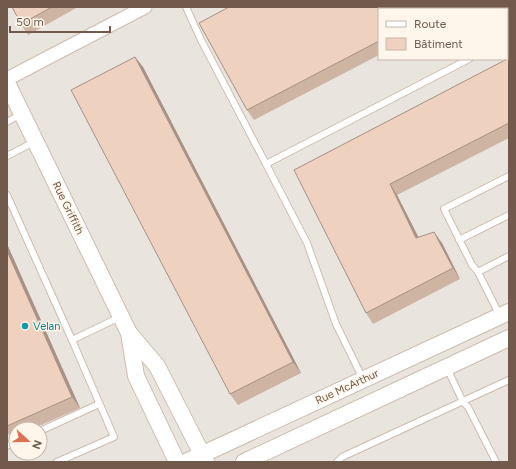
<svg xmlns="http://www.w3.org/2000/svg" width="516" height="469" viewBox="0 0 516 469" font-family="Figtree,sans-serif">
  <rect width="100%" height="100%" fill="#faf2e4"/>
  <path fill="#eae4de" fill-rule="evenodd" d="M 7,7 L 509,7 L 509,462 L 7,462 ZM 379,9 L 507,9 L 507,59 L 379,59 ZM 16,429 L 40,429 L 40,453 L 16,453 Z"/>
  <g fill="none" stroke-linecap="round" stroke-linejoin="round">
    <defs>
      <g id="service">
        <path d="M 186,7 L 201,40 L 266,164 L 307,243 L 336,324 L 363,379"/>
        <path d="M 507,39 L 509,38"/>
        <path d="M 7,122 L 21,114"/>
        <path d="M 7,156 L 36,141"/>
        <path d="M 266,164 L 469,59"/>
        <path d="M 7,195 L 72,340"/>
        <path d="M 459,240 L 509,215"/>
        <path d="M 478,272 L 509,256"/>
        <path d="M 500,316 L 478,272 L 472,265 L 444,209 L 509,176"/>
        <path d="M 447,368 L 463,402 L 468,407 L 496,462"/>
        <path d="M 40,431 L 99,404"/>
        <path d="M 7,446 L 16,441"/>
        <path d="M 57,462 L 114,437 L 72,340 L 120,317"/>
        <path d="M 337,462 L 342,457 L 509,380"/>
      </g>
      <path id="minor" d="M 7,79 L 145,7"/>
      <g id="tertiary">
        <path d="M 7,83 L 129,333 L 157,366 L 206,462"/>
        <path d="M 129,333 L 136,376 L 177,462"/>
        <path d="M 186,462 L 509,312"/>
        <path d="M 244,462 L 509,338"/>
      </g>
    </defs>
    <use href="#service" stroke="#cdbcaf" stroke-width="8"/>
    <use href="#minor" stroke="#cdbcaf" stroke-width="15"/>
    <use href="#tertiary" stroke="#cdbcaf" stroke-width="18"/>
    <use href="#service" stroke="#fff" stroke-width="6"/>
    <use href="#minor" stroke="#fff" stroke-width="13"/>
    <use href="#tertiary" stroke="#fff" stroke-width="16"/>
  </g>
  <g fill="#cdb4a3">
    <path d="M 12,7 L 78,7 L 28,35 L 21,24 Z"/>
    <path d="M 229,7 L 471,7 L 468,9 L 379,9 L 379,55 L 254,120 L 247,110 Z"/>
    <path d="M 135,57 L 143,67 L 301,373 L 238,405 L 230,394 Z"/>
    <path d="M 509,58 L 509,138 L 397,195 L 418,237 L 442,243 L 460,279 L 373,324 L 366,313 L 294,170 Z"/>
    <path d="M 7,244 L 80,408 L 32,429 L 16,429 L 16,436 L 12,438 L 7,432 Z"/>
  </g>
  <g fill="#a79285">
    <path d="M 135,57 L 143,67 L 301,373 L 293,362 Z"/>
    <path d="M 390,184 L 397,195 L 424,248 L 416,238 Z"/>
    <path d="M 434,232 L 442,243 L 460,279 L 453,268 Z"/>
    <path d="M 7,244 L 80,408 L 72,397 L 7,251 Z"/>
  </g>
  <g fill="#eed1be" stroke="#a79285">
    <path d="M 12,7 L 52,7 L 21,24 Z"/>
    <path d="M 229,7 L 276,7 L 276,8 L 277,7 L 443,7 L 440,9 L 379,9 L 379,41 L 247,110 L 199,23 Z"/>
    <path d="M 135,57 L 293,362 L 230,394 L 71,90 Z"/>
    <path d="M 509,58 L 509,123 L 390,184 L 416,238 L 434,232 L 453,268 L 366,313 L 294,170 Z"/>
    <path d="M 7,251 L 72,397 L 7,426 Z"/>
  </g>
  <circle fill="#0f9aa8" stroke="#fef6ea" stroke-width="1.5" cx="25" cy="326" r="4"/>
  <g text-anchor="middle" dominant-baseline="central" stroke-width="3" stroke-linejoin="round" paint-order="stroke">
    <g font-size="11" fill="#71594c" stroke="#fef6ea">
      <text transform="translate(68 208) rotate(64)">Rue Griffith</text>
      <text transform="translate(347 387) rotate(-25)">Rue McArthur</text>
    </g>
    <g font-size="11" fill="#0d838f" stroke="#fef6ea" text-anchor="start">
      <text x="33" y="326">Velan</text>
    </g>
  </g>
  <rect width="516" height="469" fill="none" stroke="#71594c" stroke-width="16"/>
  <rect x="378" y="8" width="130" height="52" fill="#fef6ea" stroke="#c6b7ab"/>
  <rect x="386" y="21" width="20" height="6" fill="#ffffff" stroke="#c6b7ab"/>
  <text x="414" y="28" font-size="12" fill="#71594c">Route</text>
  <rect x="386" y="38" width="20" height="12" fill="#eed1be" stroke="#c6b7ab"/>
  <text x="414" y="48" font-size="12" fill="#71594c">Bâtiment</text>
  <g transform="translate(28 441) rotate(111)"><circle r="19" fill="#fef6ea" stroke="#c6b7ab"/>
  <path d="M0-3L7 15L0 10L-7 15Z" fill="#dc7052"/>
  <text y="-6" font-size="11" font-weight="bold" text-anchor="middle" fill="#71594c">N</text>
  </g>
  <path d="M10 26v6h100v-6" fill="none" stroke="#71594c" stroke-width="2"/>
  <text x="16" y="26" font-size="12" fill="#71594c" stroke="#fef6ea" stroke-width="3" paint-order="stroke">50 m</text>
</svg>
